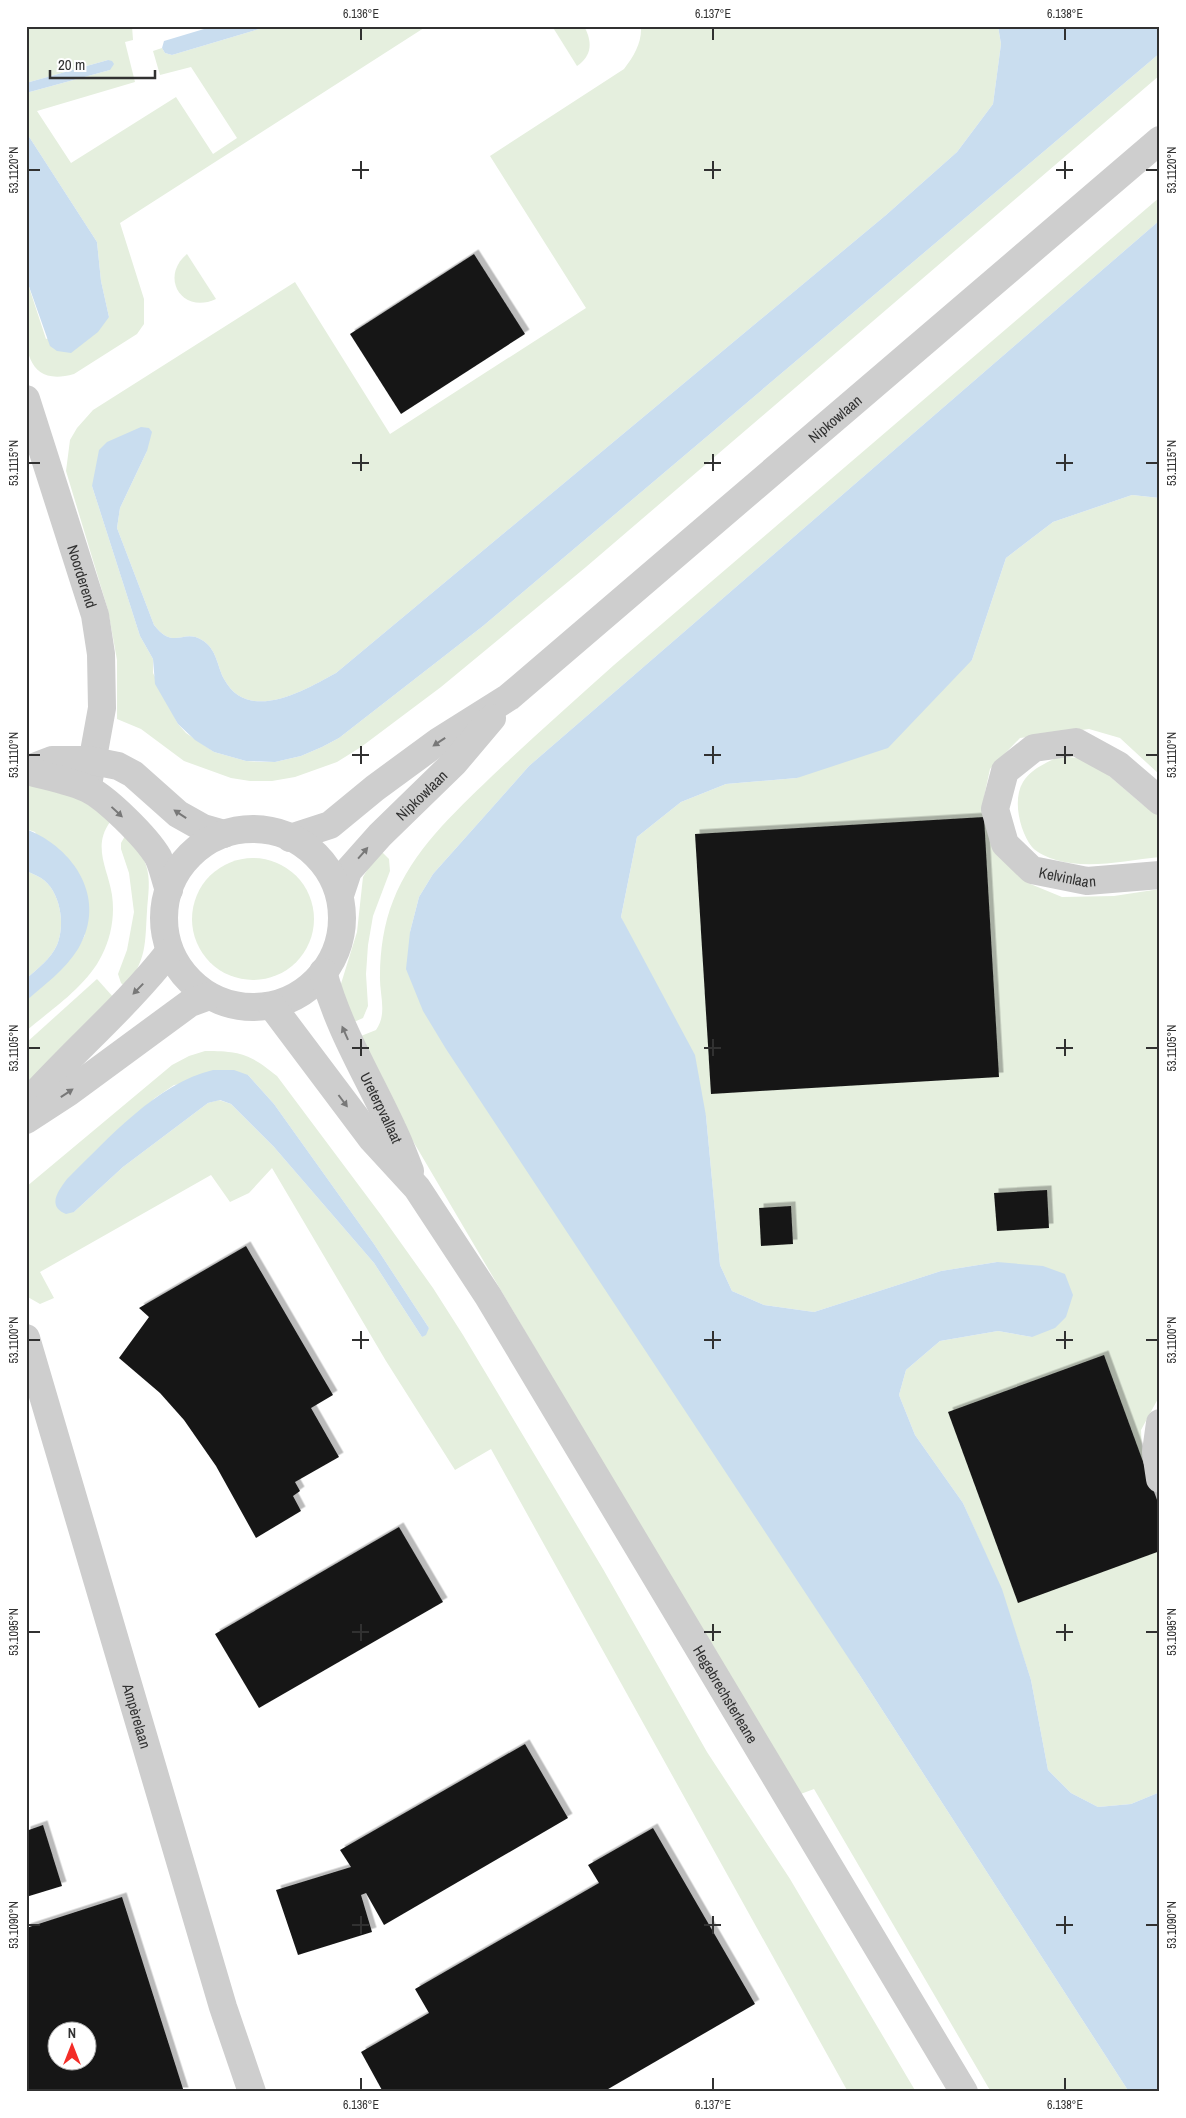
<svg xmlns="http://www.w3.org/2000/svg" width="1186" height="2118" viewBox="0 0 1186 2118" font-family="'Archivo Narrow',sans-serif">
  <defs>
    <filter id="shadow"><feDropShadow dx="4.5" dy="-4.5" stdDeviation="0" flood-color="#0004"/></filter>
  </defs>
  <rect width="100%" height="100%" fill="#fff"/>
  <g fill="#e5efde" fill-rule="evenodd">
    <path d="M 26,26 L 132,26 L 133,40 L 125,42 L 135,82 L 37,111 L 71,163 L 176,97 L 213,154 L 237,138 L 191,67 L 160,75 L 153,51 L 162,48 L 165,53 L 172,55 L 269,26 L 427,26 L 120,223 L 144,299 L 144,324 L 137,334 L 74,374 C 12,392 26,316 26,278 L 46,339 L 109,317 L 101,281 L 97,242 L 26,132 L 26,93 L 110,70 L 108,60 L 26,83 Z"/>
    <path d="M 552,26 L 584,26 C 592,41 593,55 577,66 Z"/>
    <path d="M 641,26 L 998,26 L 1001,44 L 993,104 L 957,152 L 886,215 L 336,673 C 305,690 248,724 224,679 C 217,666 217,649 202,640 C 183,628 174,651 154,625 L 117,528 L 120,508 L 147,451 L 92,486 L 140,636 L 153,659 L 153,673 L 178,724 L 186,733 L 214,752 L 246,761 L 261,762 L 275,762 L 301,756 L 322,747 L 339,738 L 483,626 L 1160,53 L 1160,75 L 586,567 L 441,687 L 361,747 L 337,762 L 295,777 L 272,781 L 250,781 L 231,778 L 184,761 L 141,729 L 117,719 L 117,660 L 108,610 L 66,471 L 70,440 L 77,428 L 93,410 L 295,282 L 390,434 L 586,308 L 490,156 L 624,69 C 634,56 642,43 641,26 Z"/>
    <path d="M 1160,197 L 1160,220 L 529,766 L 433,874 L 419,897 L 410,932 L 859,1674 L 1129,2092 L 991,2092 L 814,1789 L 798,1795 L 400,1119 L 361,1036 L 376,1030 C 388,1013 379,994 380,975 C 380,951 384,923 393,901 C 413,850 453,814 491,777 C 531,739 573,702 614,665 Z"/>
    <path d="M 187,254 L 216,299 C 182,315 159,277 187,254 Z"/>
    <path d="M 1132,495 L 1160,498 L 1160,775 L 1120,738 L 1089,729 L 1020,738 L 990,769 L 984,797 L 1028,883 L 1062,897 L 1114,896 L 1160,889 L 1160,1395 L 1141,1430 L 1143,1471 L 1160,1506 L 1160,1792 L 1131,1804 L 1098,1807 L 1071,1793 L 1048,1770 L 1031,1680 L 1001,1589 L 963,1503 L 915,1435 L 899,1395 L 906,1370 L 940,1341 L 998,1331 L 1032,1337 L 997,1262 L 941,1271 L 814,1312 L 764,1305 L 732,1291 L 720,1265 L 706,1116 L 621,917 L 637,837 L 681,802 L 726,784 L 797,778 L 972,660 L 1006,558 L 1053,522 Z"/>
    <path d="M 1061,756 L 1085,759 L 1107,774 L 1142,804 L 1160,816 L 1160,857 C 1126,860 1090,870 1056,860 C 1049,858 1037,853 1032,847 C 1020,832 1012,800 1023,782 C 1031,769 1047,762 1061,756 Z"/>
    <path d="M 26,785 C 59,783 87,802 110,822 C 92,847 108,869 112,895 C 115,916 111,937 102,955 C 87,986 52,1009 26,1031 L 26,1001 C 48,980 71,963 85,935 L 35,832 L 26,829 Z"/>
    <path d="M 125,836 C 133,845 142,853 146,865 C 151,880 148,895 147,911 C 145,943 147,960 125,987 L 121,983 L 118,974 L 127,950 L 134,912 L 129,873 L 121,849 L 121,843 Z"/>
    <path d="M 381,851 L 389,859 L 390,871 L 373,916 L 368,945 L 366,974 L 368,1006 L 363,1018 L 354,1022 L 340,987 L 357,932 L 363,877 L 375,857 Z"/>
    <circle cx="253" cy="919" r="61"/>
    <path d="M 26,871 C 31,873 36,875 41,878 C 60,890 66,924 57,945 C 51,959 37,969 26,979 L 26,956 L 28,954 L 26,952 Z"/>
    <path d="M 97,979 L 114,998 L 26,1084 L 26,1043 Z"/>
    <path d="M 205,1051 C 240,1051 250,1054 277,1076 L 381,1215 L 433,1288 L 463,1335 L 603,1569 L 707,1752 L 790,1879 L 916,2092 L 848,2092 L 491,1449 L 455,1470 L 386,1361 L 272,1168 L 249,1193 L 230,1202 L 211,1175 L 40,1272 L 54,1298 L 40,1304 L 26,1296 L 26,1187 L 172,1065 L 189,1056 ZM 248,1075 L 274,1104 L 374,1244 L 429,1328 L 422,1337 L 374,1263 L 274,1147 L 231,1104 L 219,1100 L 208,1103 L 123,1167 L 74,1212 L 101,1146 L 155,1098 L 174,1085 Z"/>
  </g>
  <g fill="#c9ddef">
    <path d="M 214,26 L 269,26 L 172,55 L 165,53 L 162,48 L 164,41 Z"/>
    <path d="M 998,26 L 1160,26 L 1160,53 L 483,626 L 339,738 L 322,747 L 301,756 L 275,762 L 246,761 L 214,752 L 195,740 L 178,724 L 155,684 L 153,659 L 140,636 L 92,486 L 99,450 L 107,442 L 141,427 L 149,428 L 152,432 L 147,451 L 120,508 L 117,528 L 154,625 C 174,651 183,628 202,640 C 217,649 217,666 224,679 C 248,724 305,690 336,673 L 886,215 L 957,152 L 993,104 L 1001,44 Z"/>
    <path d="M 108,60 L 112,61 L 114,64 L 110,70 L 26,93 L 26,83 Z"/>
    <path d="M 26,132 L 97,242 L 101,281 L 109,317 L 98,332 L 71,353 L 57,351 L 50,346 L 26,278 Z"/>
    <path d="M 1160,220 L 1160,498 L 1132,495 L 1053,522 L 1006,558 L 972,660 L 888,748 L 797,778 L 726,784 L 681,802 L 637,837 L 621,917 L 695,1055 L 706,1116 L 720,1265 L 732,1291 L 764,1305 L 814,1312 L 941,1271 L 997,1262 L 1043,1266 L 1065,1274 L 1073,1295 L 1066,1317 L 1055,1328 L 1032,1337 L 998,1331 L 940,1341 L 906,1370 L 899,1395 L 915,1435 L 963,1503 L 1002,1589 L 1031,1680 L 1048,1770 L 1071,1793 L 1098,1807 L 1131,1804 L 1160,1792 L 1160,2092 L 1129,2092 L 859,1674 L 446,1049 L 423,1011 L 406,969 L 410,932 L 419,897 L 433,874 L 529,766 Z"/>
    <path d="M 26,829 C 75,848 108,900 78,949 C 65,970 44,985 26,1001 L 26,979 C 37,969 51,959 57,945 C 66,924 60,890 41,878 C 36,875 31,873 26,871 Z"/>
    <path d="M 213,1070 L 234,1070 L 248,1075 L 274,1104 L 374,1244 L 429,1328 L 426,1335 L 422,1337 L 374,1263 L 274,1147 L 231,1104 L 220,1100 L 208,1103 L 123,1167 L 74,1212 L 66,1214 C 46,1206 59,1190 67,1179 C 108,1139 157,1083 213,1070 Z"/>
  </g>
  <g fill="#181818" fill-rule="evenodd" filter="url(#shadow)">
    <path d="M 474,254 L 525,334 L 401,414 L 350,334 Z"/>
    <path d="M 984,817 L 999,1077 L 711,1094 L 695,834 Z"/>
    <path d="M 1047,1190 L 1049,1228 L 997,1231 L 994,1193 Z"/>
    <path d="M 791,1206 L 793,1244 L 761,1246 L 759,1208 Z"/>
    <path d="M 246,1246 L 333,1395 L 311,1408 L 339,1457 L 295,1482 L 300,1491 L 293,1496 L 301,1511 L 256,1538 L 216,1466 L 184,1420 L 160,1393 L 119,1358 L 149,1317 L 139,1308 Z"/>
    <path d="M 1104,1355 L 1160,1508 L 1160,1551 L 1018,1603 L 948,1412 Z"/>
    <path d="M 399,1527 L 443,1602 L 259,1708 L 215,1634 Z"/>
    <path d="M 525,1744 L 568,1818 L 384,1925 L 366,1893 L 361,1895 L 372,1932 L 298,1955 L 276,1890 L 351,1867 L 340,1850 Z"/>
    <path d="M 43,1825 L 62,1886 L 26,1897 L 26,1831 Z"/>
    <path d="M 653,1828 L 755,2004 L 603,2092 L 383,2092 L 361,2052 L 429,2013 L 415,1989 L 599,1883 L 588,1865 Z"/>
    <path d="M 122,1897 L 184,2092 L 26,2092 L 26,1928 ZM 58,2030 L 88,2030 L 88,2060 L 58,2060 Z"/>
  </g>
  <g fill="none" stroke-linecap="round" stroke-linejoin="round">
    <g stroke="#cecece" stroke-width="28">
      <path id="s1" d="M 26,399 L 95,615 L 101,654 L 102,708 L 88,785"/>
      <path id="s2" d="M 1160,801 L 1118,765 L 1076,742 L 1034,748 L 1005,771 L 995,809 L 1005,844 L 1032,870 L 1087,881 L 1160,875"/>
      <path id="s3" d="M 290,838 L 330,825 L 375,788 L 439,741 L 509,697 L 1160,140"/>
      <path id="s4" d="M 340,895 L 348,871 L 380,835 L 454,763 L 492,718"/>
      <path id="s5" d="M 26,1338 L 223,2007 L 252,2092"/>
      <path d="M 1160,1423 L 1156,1452 L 1160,1479"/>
    </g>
    <g stroke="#cecece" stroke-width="28">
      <path d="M 26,770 L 52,760 L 88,760 L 118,766 L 133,774 L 178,814 L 203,828 L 224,834"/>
      <path d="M 26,771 C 46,776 67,780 86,788 C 106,797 147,838 158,857 C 163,867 165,880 169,890"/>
      <circle cx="253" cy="918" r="89"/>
      <path id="s6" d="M 323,972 C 339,1030 367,1074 392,1128 C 399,1142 404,1156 410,1171"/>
      <path id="s7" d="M 272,1006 L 372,1139 L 417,1188 L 488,1296 L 964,2092"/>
      <path d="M 26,1104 C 72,1052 126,1007 169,952"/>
      <path d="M 26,1120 L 69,1092 L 190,1003 L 209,996"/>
    </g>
  </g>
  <defs><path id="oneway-solid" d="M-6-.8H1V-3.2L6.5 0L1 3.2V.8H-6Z" transform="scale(1.25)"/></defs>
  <g fill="#787878">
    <use href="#oneway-solid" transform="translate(439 742) rotate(146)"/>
    <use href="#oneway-solid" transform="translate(117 812) rotate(43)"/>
    <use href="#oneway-solid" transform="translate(180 814) rotate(-146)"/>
    <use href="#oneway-solid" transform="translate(363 853) rotate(-49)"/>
    <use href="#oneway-solid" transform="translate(138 989) rotate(134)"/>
    <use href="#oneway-solid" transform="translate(345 1033) rotate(-114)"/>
    <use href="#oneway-solid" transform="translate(67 1093) rotate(-34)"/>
    <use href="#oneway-solid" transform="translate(343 1101) rotate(53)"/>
  </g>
  <path fill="none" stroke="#313131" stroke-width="2" d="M 361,28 L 361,40M 713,28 L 713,40M 1065,28 L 1065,40M 361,161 L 361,179M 713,161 L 713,179M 1065,161 L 1065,179M 28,170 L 40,170M 352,170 L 369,170M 704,170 L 721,170M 1056,170 L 1073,170M 1146,170 L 1158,170M 361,454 L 361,471M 713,454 L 713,471M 1065,454 L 1065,471M 28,463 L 40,463M 352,463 L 369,463M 704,463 L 721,463M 1056,463 L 1073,463M 1146,463 L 1158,463M 361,746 L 361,764M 713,746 L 713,764M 1065,746 L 1065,764M 28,755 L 40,755M 352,755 L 369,755M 704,755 L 721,755M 1056,755 L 1073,755M 1146,755 L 1158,755M 361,1039 L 361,1056M 713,1039 L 713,1056M 1065,1039 L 1065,1056M 28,1048 L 40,1048M 352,1048 L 369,1048M 704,1048 L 721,1048M 1056,1048 L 1073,1048M 1146,1048 L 1158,1048M 361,1331 L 361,1349M 713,1331 L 713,1349M 1065,1331 L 1065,1349M 28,1340 L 40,1340M 352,1340 L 369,1340M 704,1340 L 721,1340M 1056,1340 L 1073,1340M 1146,1340 L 1158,1340M 361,1624 L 361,1641M 713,1624 L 713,1641M 1065,1624 L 1065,1641M 28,1632 L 40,1632M 352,1632 L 369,1632M 704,1632 L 721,1632M 1056,1632 L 1073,1632M 1146,1632 L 1158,1632M 361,1916 L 361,1934M 713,1916 L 713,1934M 1065,1916 L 1065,1934M 28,1925 L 40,1925M 352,1925 L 369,1925M 704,1925 L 721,1925M 1056,1925 L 1073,1925M 1146,1925 L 1158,1925M 361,2078 L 361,2090M 713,2078 L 713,2090M 1065,2078 L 1065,2090"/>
  <g text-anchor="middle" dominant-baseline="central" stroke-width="5" stroke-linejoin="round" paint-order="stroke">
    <g font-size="15" fill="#313131" stroke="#fff">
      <text stroke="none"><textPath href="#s3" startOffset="691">Nipkowlaan</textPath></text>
      <text stroke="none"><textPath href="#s1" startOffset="186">Noorderend</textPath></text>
      <text stroke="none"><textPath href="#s4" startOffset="131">Nipkowlaan</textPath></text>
      <text stroke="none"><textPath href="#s2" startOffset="332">Kelvinlaan</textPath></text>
      <text stroke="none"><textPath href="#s6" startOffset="148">Ureterpvallaat</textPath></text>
      <text stroke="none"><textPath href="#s7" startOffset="826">Hegebrechsterleane</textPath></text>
      <text stroke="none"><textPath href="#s5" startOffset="394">Ampèrelaan</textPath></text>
    </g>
  </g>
  <rect width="1186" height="2118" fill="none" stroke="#ffffff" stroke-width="55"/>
  <g transform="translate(72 2046)"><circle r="24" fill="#ffffff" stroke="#adadad"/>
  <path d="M0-4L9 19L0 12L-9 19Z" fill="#f32d28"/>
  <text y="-8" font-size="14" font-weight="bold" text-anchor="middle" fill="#313131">N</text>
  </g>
  <path d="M50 70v8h105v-8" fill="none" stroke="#313131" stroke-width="2.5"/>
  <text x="58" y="70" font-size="15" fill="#313131" stroke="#ffffff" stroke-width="4" paint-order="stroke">20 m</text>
  <rect x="28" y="28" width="1130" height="2062" fill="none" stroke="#313131" stroke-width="2"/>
  <g font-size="12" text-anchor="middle" fill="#313131">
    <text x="361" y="18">6.136°E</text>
    <text x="713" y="18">6.137°E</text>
    <text x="1065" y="18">6.138°E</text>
    <text transform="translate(14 170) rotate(-90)" y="4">53.1120°N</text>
    <text transform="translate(1172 170) rotate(-90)" y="4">53.1120°N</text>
    <text transform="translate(14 463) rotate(-90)" y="4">53.1115°N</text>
    <text transform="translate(1172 463) rotate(-90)" y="4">53.1115°N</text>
    <text transform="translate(14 755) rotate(-90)" y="4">53.1110°N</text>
    <text transform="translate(1172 755) rotate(-90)" y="4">53.1110°N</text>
    <text transform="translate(14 1048) rotate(-90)" y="4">53.1105°N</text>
    <text transform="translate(1172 1048) rotate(-90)" y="4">53.1105°N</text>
    <text transform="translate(14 1340) rotate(-90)" y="4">53.1100°N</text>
    <text transform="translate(1172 1340) rotate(-90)" y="4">53.1100°N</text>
    <text transform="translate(14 1632) rotate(-90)" y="4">53.1095°N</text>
    <text transform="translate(1172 1632) rotate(-90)" y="4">53.1095°N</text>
    <text transform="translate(14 1925) rotate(-90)" y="4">53.1090°N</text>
    <text transform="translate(1172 1925) rotate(-90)" y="4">53.1090°N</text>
    <text x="361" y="2109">6.136°E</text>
    <text x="713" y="2109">6.137°E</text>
    <text x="1065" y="2109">6.138°E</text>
  </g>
</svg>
